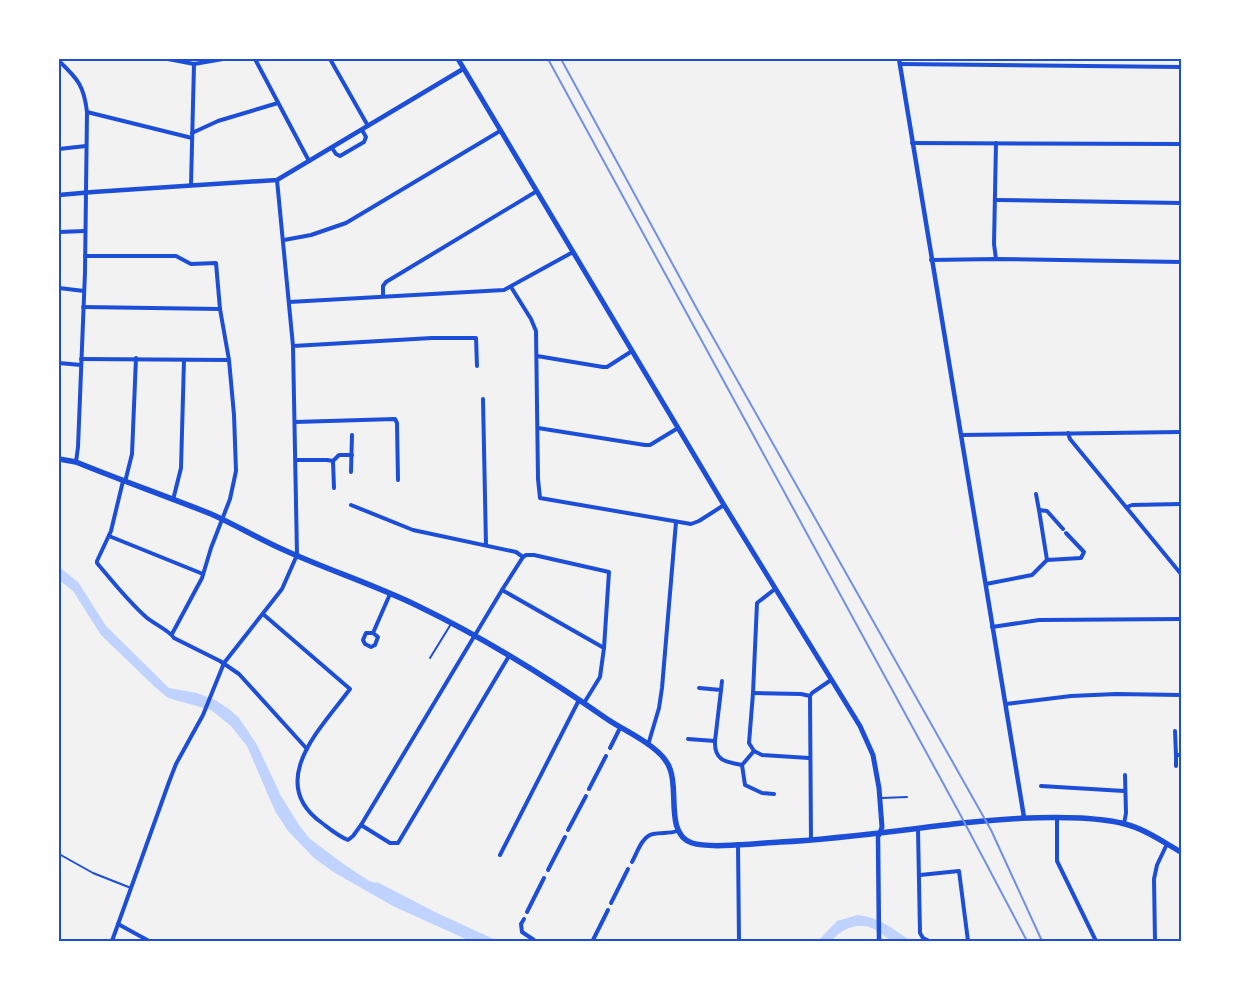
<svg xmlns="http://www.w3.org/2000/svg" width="1240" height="1000" viewBox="0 0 1240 1000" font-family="Montserrat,sans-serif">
  <rect width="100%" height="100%" fill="#f2f2f2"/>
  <g fill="#bfd3fe">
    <path d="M 59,567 L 78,582 L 106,626 L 169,688 L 197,693 L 215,700 L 229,709 L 239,718 L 257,745 L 281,796 L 299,825 L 309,838 L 342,863 L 369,881 L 376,883 L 377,882 L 435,912 L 498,941 L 470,941 L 393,906 L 335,873 L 314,858 L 288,831 L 275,811 L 247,746 L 231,726 L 211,710 L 168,698 L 155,687 L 101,635 L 73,591 L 59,580 Z"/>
    <path d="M 858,915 C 879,917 893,929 911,941 C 905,941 896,943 891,940 C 885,937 880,932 874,929 C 858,921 842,929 831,941 L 818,941 L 837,921 Z"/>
  </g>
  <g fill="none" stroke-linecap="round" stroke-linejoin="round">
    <g stroke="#1d4ed8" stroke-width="2">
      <path d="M 430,658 L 451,624"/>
      <path d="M 882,798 L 907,797"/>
      <path d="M 59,854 L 93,873 L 131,888"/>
    </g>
    <g stroke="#1d4ed8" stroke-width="4">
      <path d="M 168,59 L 194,64 L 223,59"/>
      <path d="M 255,59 L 309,161"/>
      <path d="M 330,59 L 368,126"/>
      <path d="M 59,61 C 78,79 84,86 87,112 L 85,272 L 78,447 L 76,462"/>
      <path d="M 900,64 L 1181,67"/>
      <path d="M 87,112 L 192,138"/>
      <path d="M 192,133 L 218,121 L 278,103"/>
      <path d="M 912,143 L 1181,144"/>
      <path d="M 332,148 L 336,154 L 340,156 L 364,142 L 366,137 L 362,130"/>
      <path d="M 59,149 L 86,146"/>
      <path d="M 191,185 L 194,64"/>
      <path d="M 995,200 L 1181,203"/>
      <path d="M 59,232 L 85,231"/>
      <path d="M 284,240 L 311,235 L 346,223 L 500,131"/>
      <path d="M 85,256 L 176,256 L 191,264 L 216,263 L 220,309 L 229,360 L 234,415 L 236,471 L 230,499 L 211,548 L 202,578 L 172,634"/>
      <path d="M 996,259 L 994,244 L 996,143"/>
      <path d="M 931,260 L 996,259 L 1181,262"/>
      <path d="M 511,287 L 531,319 L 536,331 L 538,479 L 540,498 L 691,524 L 699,521 L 724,505"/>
      <path d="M 59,288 L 84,291"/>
      <path d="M 383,296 L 383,286 L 386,282 L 537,191"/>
      <path d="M 289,302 L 504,290 L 573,252"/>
      <path d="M 83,307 L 220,309"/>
      <path d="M 293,346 L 432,338 L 476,338 L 477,366"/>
      <path d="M 537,356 L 603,367 L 607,367 L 632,351"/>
      <path d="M 81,359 L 229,360"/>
      <path d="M 59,363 L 81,365"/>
      <path d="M 483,399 L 486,545"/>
      <path d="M 295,422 L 395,419 L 397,423 L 398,480"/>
      <path d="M 538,428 L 645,445 L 650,445 L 678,428"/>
      <path d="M 1068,433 L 1070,439 L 1181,574"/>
      <path d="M 961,435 L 1181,432"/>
      <path d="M 296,460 L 327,460 L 333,461 L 339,455 L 352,455"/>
      <path d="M 333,461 L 334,488"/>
      <path d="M 351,472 L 352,435"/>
      <path d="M 123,481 L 111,531 L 97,561 L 97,563 C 113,582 128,601 146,617 C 154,624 170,631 174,638 L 220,661 L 239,674 L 307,749"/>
      <path d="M 125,482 L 132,454 L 136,358"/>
      <path d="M 1036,494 L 1039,510"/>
      <path d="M 173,500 L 181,468 L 184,360"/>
      <path d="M 351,505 L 413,530 L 516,552 L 523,557 L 526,555 L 534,555 L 609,572 L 604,648 L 600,677 L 584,703"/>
      <path d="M 1127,507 L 1132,505 L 1181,504"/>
      <path d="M 109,536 L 203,574"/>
      <path d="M 1047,560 L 1081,558 L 1084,552 L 1066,533"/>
      <path d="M 986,584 L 1032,575 L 1047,560 L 1039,510 L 1047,511 L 1063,529"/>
      <path d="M 775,589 L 757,603 L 753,693 L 749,743 L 754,751 L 762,755 L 809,758"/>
      <path d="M 502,590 L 523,557"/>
      <path d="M 263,614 L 350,689 C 321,728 265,782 322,823 C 330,829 338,836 348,840 L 353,836 L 361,825 L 502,590 L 604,648"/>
      <path d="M 992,627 L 1039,620 L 1181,619"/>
      <path d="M 373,633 L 378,637 L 375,645 L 371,647 L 365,644 L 363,640 L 366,633 L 373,633 L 390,594"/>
      <path d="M 699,688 L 721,690 L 715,741"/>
      <path d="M 721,690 L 722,681"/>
      <path d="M 753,693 L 801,694 L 810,696"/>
      <path d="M 1006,704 L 1071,696 L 1116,694 L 1181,695"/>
      <path d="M 1175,731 L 1176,755 L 1181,755"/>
      <path d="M 688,739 L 715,741 C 714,761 726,762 742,765 L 745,785 L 762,793 L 774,794"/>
      <path d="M 648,745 L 659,708 L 662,688 L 676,522"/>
      <path d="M 610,748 L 620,728"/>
      <path d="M 742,765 L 754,751"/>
      <path d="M 1176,766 L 1176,755"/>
      <path d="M 1041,786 L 1124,791"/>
      <path d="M 589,789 L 606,756"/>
      <path d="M 1057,817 L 1057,861 L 1096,941"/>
      <path d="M 1124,824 L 1126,813 L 1125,775"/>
      <path d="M 361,825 L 390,843 L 398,843 L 509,656"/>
      <path d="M 918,829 L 920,933 L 923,938 L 929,941"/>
      <path d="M 568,830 L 586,796"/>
      <path d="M 811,840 L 810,696 L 812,693 L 831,680"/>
      <path d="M 738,844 L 739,941"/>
      <path d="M 500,855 L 579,700"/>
      <path d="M 632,862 C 637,853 642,836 653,834 C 662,832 669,834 677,831"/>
      <path d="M 548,870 L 565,837"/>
      <path d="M 920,875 L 959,871 L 968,941"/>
      <path d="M 611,903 L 628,869"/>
      <path d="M 527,912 L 544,878"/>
      <path d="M 524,919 L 521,924 L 522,932 L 534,940"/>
      <path d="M 118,924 L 149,941"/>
      <path d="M 593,940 L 608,910"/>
      <path d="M 112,941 L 169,782 L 176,764 L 203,715 L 224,663 L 282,589 L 297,555 L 293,346 L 277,180"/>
      <path d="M 1155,941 L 1154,879 L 1157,865 L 1167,844"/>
    </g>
    <g stroke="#1d4ed8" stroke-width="4.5">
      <path d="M 899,59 L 1024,817"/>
      <path d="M 59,195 L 93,192 L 277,180 L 463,69"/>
      <path d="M 879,941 L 878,837 L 880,833"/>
    </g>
    <path stroke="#1d4ed8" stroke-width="5" d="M 458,59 L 724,505 L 860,726 L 873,755 L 879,788 L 882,827 L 880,833"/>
    <path stroke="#1d4ed8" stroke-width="5.5" d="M 59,459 L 76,462 C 120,480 166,496 211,514 C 236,525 259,539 284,550 C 328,570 375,585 418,606 C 484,638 547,677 607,719 C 626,732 663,747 670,769 C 679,791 665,834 692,843 C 710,849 759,843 780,842 C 841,839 901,830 962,823 C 1003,819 1039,816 1081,818 C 1096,819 1111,820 1125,824 C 1145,829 1163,842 1181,852"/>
    <g stroke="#7290e2" stroke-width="2">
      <path d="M 548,59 L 961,816 L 1027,941"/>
      <path d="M 561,59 L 697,309 L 991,830 L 1042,941"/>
    </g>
  </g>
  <rect width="1240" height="1000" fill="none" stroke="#ffffff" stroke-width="120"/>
  <rect x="60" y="60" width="1120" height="880" fill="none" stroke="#1d4ed8" stroke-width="2"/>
</svg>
